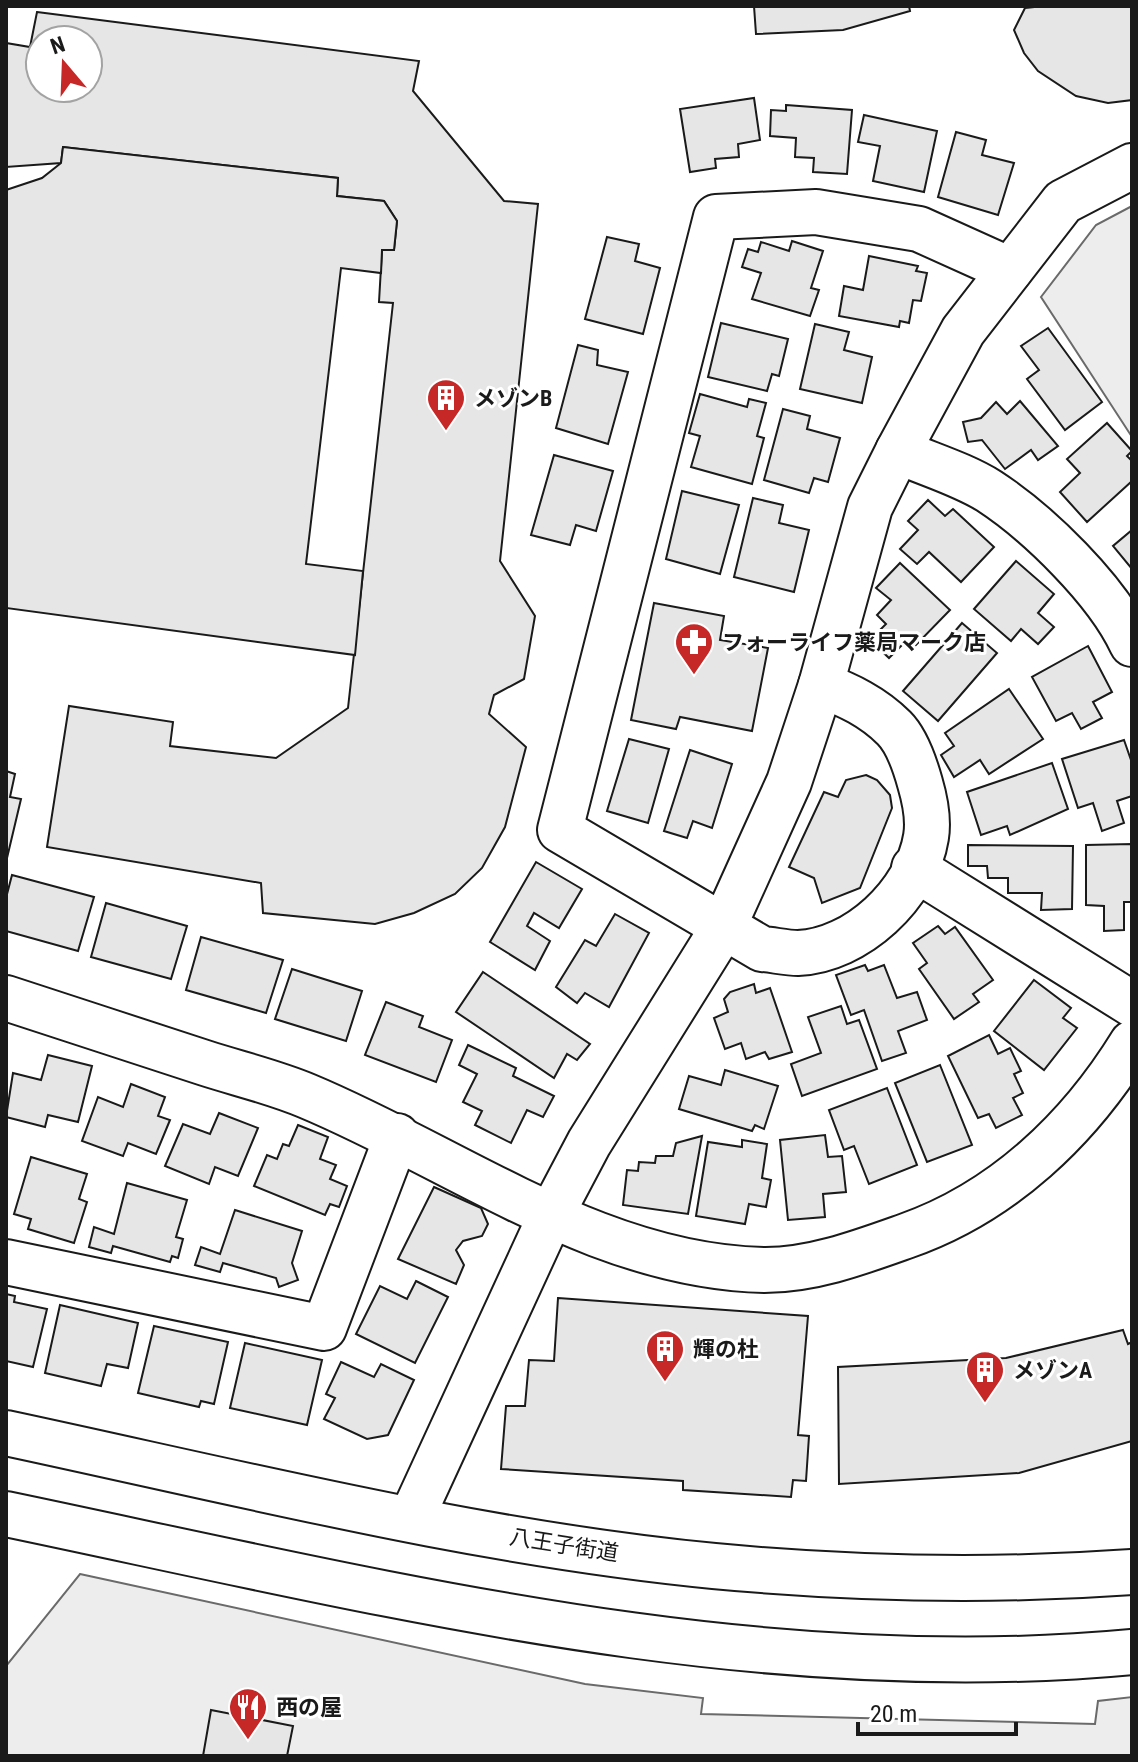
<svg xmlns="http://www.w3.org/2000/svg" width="1138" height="1762" viewBox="0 0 1138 1762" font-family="'Roboto Condensed','Noto Sans JP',sans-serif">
  <rect width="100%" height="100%" fill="#fff"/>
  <g fill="#ededed" stroke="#6a6a6a" stroke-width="2">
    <path d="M 1132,206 L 1132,437 L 1041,297 L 1096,225 Z"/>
    <path d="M 80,1574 L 585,1684 L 703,1698 L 701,1714 L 1095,1724 L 1098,1701 L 1132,1697 L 1132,1756 L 6,1756 L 6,1666 Z"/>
  </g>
  <g fill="#e6e6e6" stroke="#1a1a1a" stroke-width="2" fill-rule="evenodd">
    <path d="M 754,6 L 909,6 L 910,11 L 843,30 L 756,34 Z"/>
    <path d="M 1044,6 L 1132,6 L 1132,100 L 1108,103 L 1076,96 L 1038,71 L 1024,53 L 1014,30 L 1025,8 Z"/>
    <path d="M 37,12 L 419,61 L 413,91 L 504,201 L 538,204 L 500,561 L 535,616 L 524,679 L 494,695 L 489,714 L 526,747 L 505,827 L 482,868 L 455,894 L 414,913 L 375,924 L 263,913 L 261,883 L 47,847 L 69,706 L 173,722 L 170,746 L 276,758 L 348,708 L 393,303 L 379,302 L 382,250 L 394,250 L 397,221 L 384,201 L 337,196 L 338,178 L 63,147 L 61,163 L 6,167 L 6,43 L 30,47 ZM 40,40 L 88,40 L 88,88 L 40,88 Z"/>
    <path d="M 754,98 L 760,140 L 738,144 L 739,157 L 715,159 L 716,168 L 690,172 L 680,109 Z"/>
    <path d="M 786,105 L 852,110 L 847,174 L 813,172 L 814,158 L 795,157 L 796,138 L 770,136 L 771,110 L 786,111 Z"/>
    <path d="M 864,115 L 937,131 L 924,192 L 873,181 L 880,146 L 858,142 Z"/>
    <path d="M 956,132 L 986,140 L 982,155 L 1014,163 L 998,215 L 938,197 Z"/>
    <path d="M 63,147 L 338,178 L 337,196 L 384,201 L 397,221 L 394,250 L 382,250 L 381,273 L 341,268 L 306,564 L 363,571 L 355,655 L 6,608 L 6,190 L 42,178 L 61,163 Z"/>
    <path d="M 607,237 L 639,244 L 635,261 L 660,268 L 643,334 L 585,319 Z"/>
    <path d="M 792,241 L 823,251 L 811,288 L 819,290 L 810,316 L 752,299 L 761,273 L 742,267 L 748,249 L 758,252 L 761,242 L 789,251 Z"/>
    <path d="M 869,256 L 918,266 L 916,271 L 927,273 L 921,301 L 913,300 L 909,323 L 900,321 L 899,327 L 839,316 L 844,286 L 863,290 Z"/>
    <path d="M 721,323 L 788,339 L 779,376 L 772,374 L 767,391 L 708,377 Z"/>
    <path d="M 815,324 L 849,332 L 844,350 L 872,357 L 862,403 L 800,389 Z"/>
    <path d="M 1048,328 L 1102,402 L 1065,430 L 1027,379 L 1039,370 L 1021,346 Z"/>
    <path d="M 578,345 L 598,350 L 597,365 L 628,372 L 608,444 L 556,428 Z"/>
    <path d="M 700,394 L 747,407 L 749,399 L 766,403 L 757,436 L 764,438 L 752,484 L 691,467 L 700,436 L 689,433 Z"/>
    <path d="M 1020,401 L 1058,446 L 1038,460 L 1031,450 L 1005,469 L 982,440 L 968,442 L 963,422 L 981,418 L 996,402 L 1007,414 Z"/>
    <path d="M 783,409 L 810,416 L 807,429 L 840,438 L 828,482 L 814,478 L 809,493 L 764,480 Z"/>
    <path d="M 1107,423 L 1132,451 L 1127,456 L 1132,461 L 1132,481 L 1087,522 L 1060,492 L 1080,473 L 1067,459 Z"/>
    <path d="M 554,455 L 613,471 L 596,531 L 576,525 L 570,545 L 531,535 Z"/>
    <path d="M 682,491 L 739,505 L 720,574 L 666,559 Z"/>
    <path d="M 753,498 L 783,505 L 779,523 L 809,530 L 794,592 L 734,577 Z"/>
    <path d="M 928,500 L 945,516 L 953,509 L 994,547 L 961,582 L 929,552 L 917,564 L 900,549 L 918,530 L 908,521 Z"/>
    <path d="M 1132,530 L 1132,569 L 1113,546 Z"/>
    <path d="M 1016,561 L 1054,594 L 1038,613 L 1054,627 L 1038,644 L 1021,629 L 1011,641 L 974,609 Z"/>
    <path d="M 900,563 L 950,610 L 914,647 L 906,641 L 889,658 L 870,640 L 886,624 L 877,615 L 891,600 L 876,588 Z"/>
    <path d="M 654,603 L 724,616 L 720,640 L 768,648 L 752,731 L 680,717 L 676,729 L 631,720 Z"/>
    <path d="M 962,623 L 997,653 L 938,721 L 903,691 Z"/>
    <path d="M 1088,646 L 1112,692 L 1093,702 L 1102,718 L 1081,729 L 1072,713 L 1056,721 L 1032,677 Z"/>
    <path d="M 1009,689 L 1043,739 L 989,774 L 980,760 L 954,777 L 941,755 L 954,746 L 945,733 Z"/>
    <path d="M 629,739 L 669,749 L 648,823 L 607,811 Z"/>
    <path d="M 1124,740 L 1132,763 L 1132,796 L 1117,801 L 1124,823 L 1102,831 L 1093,803 L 1078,808 L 1062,759 Z"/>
    <path d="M 690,750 L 732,764 L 712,828 L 693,821 L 687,838 L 664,831 Z"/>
    <path d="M 1052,763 L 1068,809 L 1010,835 L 1007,826 L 981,835 L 967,792 Z"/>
    <path d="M 6,771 L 15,774 L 10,797 L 21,799 L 7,858 Z"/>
    <path d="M 866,775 L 877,780 L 890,795 L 892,808 L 860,888 L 822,903 L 814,878 L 789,867 L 824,792 L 838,797 L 846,780 Z"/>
    <path d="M 1132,844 L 1132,902 L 1124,902 L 1124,930 L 1104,931 L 1104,906 L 1086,905 L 1086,845 Z"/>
    <path d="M 968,845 L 1073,846 L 1072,909 L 1041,910 L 1042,893 L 1008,893 L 1008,878 L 988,878 L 987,866 L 968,866 Z"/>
    <path d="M 536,862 L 582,889 L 559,928 L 534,913 L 527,926 L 550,941 L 535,970 L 490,942 Z"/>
    <path d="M 12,875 L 94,897 L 78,951 L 6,931 L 6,898 Z"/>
    <path d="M 106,903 L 187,926 L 171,979 L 91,957 Z"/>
    <path d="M 615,914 L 649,933 L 609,1007 L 585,993 L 577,1003 L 556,987 L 585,940 L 596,946 Z"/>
    <path d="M 938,926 L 945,934 L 955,927 L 993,980 L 973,994 L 979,1002 L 954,1019 L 919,969 L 927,963 L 913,943 Z"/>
    <path d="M 201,937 L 283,960 L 266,1013 L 186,990 Z"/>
    <path d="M 865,965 L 868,971 L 884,965 L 897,998 L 917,992 L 927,1020 L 898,1031 L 906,1053 L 882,1061 L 864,1010 L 851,1015 L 836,975 Z"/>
    <path d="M 292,969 L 362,991 L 346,1041 L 275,1019 Z"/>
    <path d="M 483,972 L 590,1044 L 577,1060 L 567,1054 L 554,1078 L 456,1012 Z"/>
    <path d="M 1034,980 L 1071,1008 L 1063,1018 L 1077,1028 L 1044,1070 L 994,1031 Z"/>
    <path d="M 754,984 L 756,993 L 770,988 L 792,1052 L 769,1059 L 765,1052 L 746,1059 L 741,1043 L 725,1049 L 714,1018 L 728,1012 L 724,999 L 730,992 Z"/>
    <path d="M 386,1002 L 423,1016 L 419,1027 L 452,1040 L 436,1082 L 365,1055 Z"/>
    <path d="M 841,1006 L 847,1024 L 859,1020 L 877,1069 L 802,1096 L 791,1064 L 821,1053 L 808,1017 Z"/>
    <path d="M 989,1035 L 998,1054 L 1010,1048 L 1021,1071 L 1014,1074 L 1023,1093 L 1013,1098 L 1022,1115 L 996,1128 L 989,1114 L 978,1118 L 948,1056 Z"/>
    <path d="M 468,1045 L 516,1068 L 513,1076 L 554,1096 L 543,1117 L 527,1110 L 511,1143 L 475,1125 L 482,1111 L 463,1102 L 477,1074 L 459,1065 Z"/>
    <path d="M 48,1055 L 92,1066 L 78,1122 L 48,1115 L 45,1127 L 6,1117 L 13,1073 L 41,1080 Z"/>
    <path d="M 940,1065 L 972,1145 L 927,1162 L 895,1083 Z"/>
    <path d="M 725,1070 L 778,1086 L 764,1129 L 755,1125 L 752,1131 L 679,1109 L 689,1076 L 721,1085 Z"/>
    <path d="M 131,1084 L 165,1097 L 158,1116 L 170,1120 L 156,1154 L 128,1143 L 123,1156 L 82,1141 L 98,1097 L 123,1107 Z"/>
    <path d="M 887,1088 L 917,1165 L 869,1184 L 854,1146 L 844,1150 L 829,1110 Z"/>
    <path d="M 219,1113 L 258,1128 L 238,1176 L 215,1167 L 209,1184 L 165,1166 L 183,1124 L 210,1134 Z"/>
    <path d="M 298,1125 L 328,1137 L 320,1159 L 336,1165 L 330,1179 L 347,1186 L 339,1207 L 330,1204 L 325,1215 L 254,1186 L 267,1155 L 277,1159 L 283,1144 L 289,1146 Z"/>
    <path d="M 825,1135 L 828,1157 L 842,1156 L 846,1192 L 823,1194 L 825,1217 L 788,1220 L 780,1140 Z"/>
    <path d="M 702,1136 L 688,1214 L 623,1205 L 627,1170 L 638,1171 L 639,1162 L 655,1163 L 656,1156 L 673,1156 L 676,1143 Z"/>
    <path d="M 742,1140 L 767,1144 L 762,1178 L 771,1180 L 766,1207 L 749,1204 L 745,1224 L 696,1216 L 708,1142 L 742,1147 Z"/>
    <path d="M 31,1157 L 87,1174 L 79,1199 L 87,1202 L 74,1243 L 28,1229 L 31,1219 L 14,1214 Z"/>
    <path d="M 127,1183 L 187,1200 L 176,1237 L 183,1239 L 178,1258 L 172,1256 L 170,1262 L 113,1246 L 111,1253 L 89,1247 L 94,1227 L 114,1234 Z"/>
    <path d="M 434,1187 L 481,1208 L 488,1224 L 482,1236 L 463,1241 L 456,1250 L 464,1265 L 456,1284 L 398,1259 Z"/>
    <path d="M 235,1210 L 302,1231 L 292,1263 L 298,1280 L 279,1287 L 276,1278 L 223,1263 L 220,1272 L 195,1265 L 201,1247 L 220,1254 Z"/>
    <path d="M 416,1281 L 448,1297 L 415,1363 L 356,1334 L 380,1286 L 407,1299 Z"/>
    <path d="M 6,1294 L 15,1296 L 14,1302 L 47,1309 L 33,1367 L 6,1361 Z"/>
    <path d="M 558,1298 L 808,1316 L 798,1435 L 809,1436 L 806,1481 L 793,1480 L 791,1497 L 683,1490 L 683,1481 L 501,1469 L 506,1406 L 525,1406 L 529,1360 L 554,1361 Z"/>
    <path d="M 60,1305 L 138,1323 L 128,1368 L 107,1364 L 101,1386 L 45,1373 Z"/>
    <path d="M 154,1326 L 228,1342 L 214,1404 L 201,1401 L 199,1407 L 138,1393 Z"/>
    <path d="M 1123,1330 L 1128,1344 L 1132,1342 L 1132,1441 L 1019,1473 L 839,1484 L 838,1367 L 1006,1358 Z"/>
    <path d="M 245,1343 L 322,1360 L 307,1425 L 230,1408 Z"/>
    <path d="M 341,1362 L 374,1377 L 381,1364 L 414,1380 L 388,1435 L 367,1439 L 324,1419 L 335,1398 L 326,1394 Z"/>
    <path d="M 211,1710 L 293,1726 L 287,1756 L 203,1756 Z"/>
  </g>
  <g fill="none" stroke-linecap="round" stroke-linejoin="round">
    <defs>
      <g id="minor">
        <path d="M 898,451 C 927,464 962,474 989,491 C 1038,523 1107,590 1132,644"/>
        <path d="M 821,685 C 848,695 873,707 894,728 C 907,741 915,765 920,783 C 925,800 929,819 926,837 C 917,894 856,951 798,953 C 787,953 774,950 762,949 L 560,830 L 716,217 L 816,212 L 919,229 L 1010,270"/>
        <path d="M 914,868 L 1132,1004"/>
        <path d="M 6,998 C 72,1020 139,1041 205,1063 C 239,1074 274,1082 307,1096 C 456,1158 598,1267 765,1270 C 813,1270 861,1252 906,1236 C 1003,1202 1079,1129 1132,1043"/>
        <path d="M 6,1262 L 324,1328 L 397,1136"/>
        <path d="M 6,1433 C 240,1483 476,1543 714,1566 C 853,1579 993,1582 1132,1572"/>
        <path d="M 6,1514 C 375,1591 752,1688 1132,1652"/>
        <path d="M 411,1519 L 551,1215 L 589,1143 L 723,928 L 789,782 L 821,685 L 870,507 L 898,451 L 963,331 L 1063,202 L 1132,166"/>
      </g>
    </defs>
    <use href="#minor" stroke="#1a1a1a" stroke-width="48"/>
    <use href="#minor" stroke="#fff" stroke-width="44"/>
  </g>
  <defs>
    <symbol id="building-pin" viewBox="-11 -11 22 30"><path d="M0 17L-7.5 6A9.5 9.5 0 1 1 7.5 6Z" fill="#c62828" stroke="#fff"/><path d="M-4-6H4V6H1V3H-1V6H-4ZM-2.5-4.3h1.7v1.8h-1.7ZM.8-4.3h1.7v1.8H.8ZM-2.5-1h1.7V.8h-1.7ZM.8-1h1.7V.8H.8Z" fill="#fff"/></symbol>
    <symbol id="pharmacy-pin" viewBox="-11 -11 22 30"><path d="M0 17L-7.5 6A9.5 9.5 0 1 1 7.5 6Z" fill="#c62828" stroke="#fff"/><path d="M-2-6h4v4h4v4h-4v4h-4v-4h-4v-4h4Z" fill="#fff"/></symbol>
    <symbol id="restaurant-pin" viewBox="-11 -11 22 30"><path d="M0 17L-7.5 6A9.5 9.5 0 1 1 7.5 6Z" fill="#c62828" stroke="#fff"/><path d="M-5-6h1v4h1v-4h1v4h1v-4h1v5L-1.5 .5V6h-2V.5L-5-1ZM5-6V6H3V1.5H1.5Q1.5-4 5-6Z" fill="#fff"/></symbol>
  </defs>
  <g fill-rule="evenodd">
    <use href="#building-pin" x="424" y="376" width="44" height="60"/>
    <use href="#pharmacy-pin" x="672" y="620" width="44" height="60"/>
    <use href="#building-pin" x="643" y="1327" width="44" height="60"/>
    <use href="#building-pin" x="963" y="1348" width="44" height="60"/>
    <use href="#restaurant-pin" x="226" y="1685" width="44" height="60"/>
  </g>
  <g text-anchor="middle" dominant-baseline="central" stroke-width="6" stroke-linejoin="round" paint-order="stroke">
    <g font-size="22" font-weight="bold" fill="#1a1a1a" stroke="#fff" text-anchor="start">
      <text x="474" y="398">メゾンB</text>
      <text x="722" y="642">フォーライフ薬局マーク店</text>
      <text x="693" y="1349">輝の杜</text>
      <text x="1013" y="1370">メゾンA</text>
      <text x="276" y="1707">西の屋</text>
    </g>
    <g font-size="22" fill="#1a1a1a" stroke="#fff">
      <text transform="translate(564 1545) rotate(9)">八王子街道</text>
    </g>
  </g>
  <rect width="1138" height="1762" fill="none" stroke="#1a1a1a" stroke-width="16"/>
  <g transform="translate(64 64) rotate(341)"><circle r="38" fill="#ffffff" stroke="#a3a3a3" stroke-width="2"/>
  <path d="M0-6L14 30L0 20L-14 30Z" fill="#c62828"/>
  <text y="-12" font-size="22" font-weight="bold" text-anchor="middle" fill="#1a1a1a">N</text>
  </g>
  <path d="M858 1722v12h158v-12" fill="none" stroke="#1a1a1a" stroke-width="4"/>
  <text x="870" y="1722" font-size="24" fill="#1a1a1a" stroke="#ffffff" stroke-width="6" paint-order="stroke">20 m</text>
</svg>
